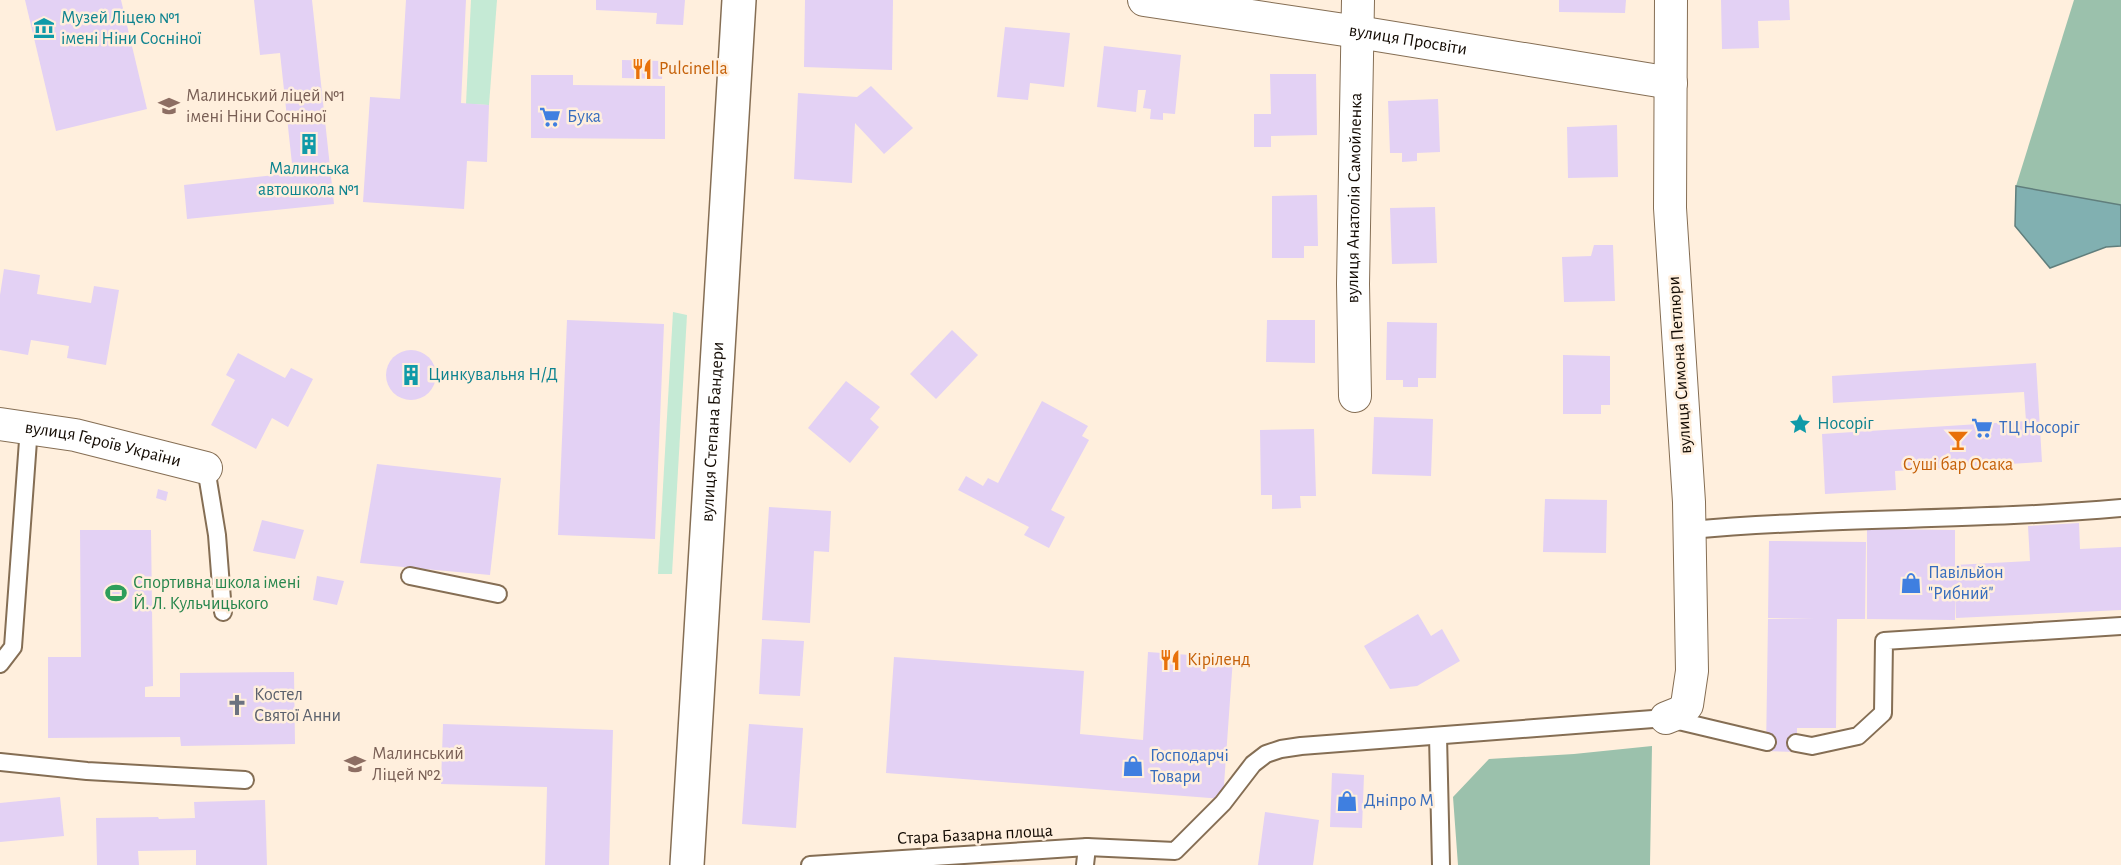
<svg xmlns="http://www.w3.org/2000/svg" width="2121" height="865" viewBox="0 0 2121 865" font-family="'Alegreya Sans',sans-serif">
  <rect width="100%" height="100%" fill="#ffefdd"/>
  <g fill="#c5ead5">
    <path d="M 471,0 L 497,0 L 489,105 L 466,104 Z"/>
    <path d="M 673,312 L 687,315 L 672,574 L 658,574 Z"/>
  </g>
  <g fill="#9bc1ac">
    <path d="M 2074,0 L 2121,0 L 2121,205 L 2016,186 Z"/>
    <path d="M 1652,746 L 1650,865 L 1458,865 L 1453,797 L 1489,759 L 1574,754 Z"/>
  </g>
  <path fill="#81b0b1" stroke="#607e7c" stroke-width="1.5" d="M 2016,186 L 2121,205 L 2121,246 L 2106,247 L 2050,268 L 2015,226 Z"/>
  <g fill="#e3d1f4">
    <path d="M 25,0 L 121,0 L 147,109 L 56,131 Z"/>
    <path d="M 254,0 L 312,0 L 334,204 L 187,219 L 184,185 L 293,173 L 280,53 L 260,55 Z"/>
    <path d="M 406,0 L 466,0 L 461,103 L 489,105 L 487,162 L 467,161 L 464,209 L 363,202 L 370,97 L 400,99 Z"/>
    <path d="M 596,0 L 685,0 L 683,25 L 656,24 L 657,13 L 596,10 Z"/>
    <path d="M 805,0 L 893,0 L 892,70 L 804,67 Z"/>
    <path d="M 1559,0 L 1626,0 L 1625,13 L 1559,12 Z"/>
    <path d="M 1721,0 L 1789,0 L 1790,20 L 1758,21 L 1759,48 L 1722,49 Z"/>
    <path d="M 1005,27 L 1070,33 L 1064,87 L 1030,83 L 1028,100 L 997,97 Z"/>
    <path d="M 1104,46 L 1181,55 L 1175,114 L 1163,113 L 1163,120 L 1150,119 L 1151,109 L 1143,108 L 1146,90 L 1138,90 L 1136,112 L 1097,107 Z"/>
    <path d="M 622,60 L 663,61 L 662,79 L 622,78 Z"/>
    <path d="M 1270,74 L 1316,74 L 1317,135 L 1271,136 L 1271,147 L 1254,147 L 1254,114 L 1271,114 Z"/>
    <path d="M 531,75 L 573,75 L 573,85 L 665,86 L 665,139 L 531,138 Z"/>
    <path d="M 871,86 L 913,128 L 884,154 L 855,123 L 852,183 L 794,179 L 798,93 L 857,97 Z"/>
    <path d="M 1438,99 L 1440,152 L 1417,153 L 1417,161 L 1402,162 L 1402,153 L 1390,153 L 1388,101 Z"/>
    <path d="M 1617,125 L 1618,177 L 1568,178 L 1567,127 Z"/>
    <path d="M 1317,195 L 1318,246 L 1304,246 L 1304,258 L 1272,258 L 1272,196 Z"/>
    <path d="M 1435,207 L 1437,263 L 1392,264 L 1390,208 Z"/>
    <path d="M 1594,245 L 1613,245 L 1615,301 L 1564,302 L 1562,257 L 1591,256 Z"/>
    <path d="M 4,269 L 40,275 L 37,294 L 91,303 L 94,286 L 119,290 L 106,365 L 67,358 L 69,346 L 31,340 L 28,355 L 0,350 L 0,295 Z"/>
    <path d="M 567,320 L 664,324 L 655,539 L 558,535 Z"/>
    <path d="M 1267,320 L 1315,320 L 1315,363 L 1266,362 Z"/>
    <path d="M 1387,322 L 1437,323 L 1436,378 L 1418,378 L 1418,387 L 1403,387 L 1403,380 L 1386,380 Z"/>
    <path d="M 952,330 L 978,355 L 936,399 L 910,374 Z"/>
    <circle cx="411" cy="375" r="25"/>
    <path d="M 238,353 L 285,378 L 291,368 L 313,379 L 288,427 L 272,418 L 256,449 L 211,425 L 235,380 L 226,375 Z"/>
    <path d="M 1563,355 L 1610,356 L 1610,405 L 1601,405 L 1601,414 L 1563,414 Z"/>
    <path d="M 2036,363 L 2042,462 L 1895,471 L 1896,490 L 1825,494 L 1822,434 L 2026,421 L 2024,392 L 1833,403 L 1832,376 Z"/>
    <path d="M 846,381 L 880,407 L 870,419 L 879,427 L 850,463 L 808,428 Z"/>
    <path d="M 1042,401 L 1088,426 L 1082,436 L 1089,440 L 1051,510 L 1065,517 L 1049,548 L 1024,535 L 1029,527 L 958,490 L 966,476 L 983,486 L 988,478 L 998,483 Z"/>
    <path d="M 1374,417 L 1433,419 L 1431,476 L 1372,474 Z"/>
    <path d="M 1314,429 L 1316,496 L 1300,496 L 1301,508 L 1272,509 L 1272,495 L 1261,495 L 1260,430 Z"/>
    <path d="M 377,464 L 501,478 L 490,575 L 360,563 Z"/>
    <path d="M 158,489 L 168,492 L 166,501 L 156,498 Z"/>
    <path d="M 1545,499 L 1607,500 L 1606,553 L 1543,552 Z"/>
    <path d="M 769,507 L 831,511 L 829,552 L 814,551 L 810,623 L 762,620 Z"/>
    <path d="M 262,520 L 304,530 L 295,559 L 253,551 Z"/>
    <path d="M 2079,523 L 2080,549 L 2121,547 L 2121,610 L 1956,618 L 1955,592 L 1955,620 L 1867,619 L 1867,529 L 1955,530 L 1955,565 L 2030,561 L 2028,526 Z"/>
    <path d="M 80,530 L 151,530 L 153,686 L 145,687 L 145,697 L 180,697 L 180,673 L 294,672 L 295,744 L 181,746 L 180,737 L 48,738 L 48,657 L 81,657 Z"/>
    <path d="M 1769,541 L 1866,542 L 1865,619 L 1837,619 L 1836,728 L 1797,728 L 1797,752 L 1766,751 L 1768,619 L 1815,619 L 1768,618 Z"/>
    <path d="M 317,576 L 344,581 L 337,605 L 313,600 Z"/>
    <path d="M 1418,614 L 1431,636 L 1442,629 L 1460,661 L 1417,686 L 1390,689 L 1364,646 Z"/>
    <path d="M 762,639 L 804,641 L 800,696 L 759,694 Z"/>
    <path d="M 1148,652 L 1233,658 L 1223,799 L 886,773 L 894,657 L 1084,671 L 1080,734 L 1143,740 Z"/>
    <path d="M 443,724 L 613,730 L 609,865 L 545,865 L 547,787 L 441,784 Z"/>
    <path d="M 749,724 L 803,728 L 796,828 L 742,824 Z"/>
    <path d="M 1332,773 L 1364,775 L 1362,828 L 1330,827 Z"/>
    <path d="M 60,797 L 64,836 L 0,842 L 0,803 Z"/>
    <path d="M 265,800 L 267,865 L 196,865 L 196,850 L 138,851 L 139,865 L 97,865 L 96,818 L 158,817 L 159,819 L 195,818 L 194,802 Z"/>
    <path d="M 1265,812 L 1319,820 L 1313,865 L 1258,865 Z"/>
  </g>
  <g fill="none" stroke-linecap="round" stroke-linejoin="round">
    <defs>
      <g id="lane">
        <path d="M 206,468 L 217,535 L 223,612"/>
        <path d="M 1690,530 C 1833,517 1978,521 2121,508"/>
        <path d="M 410,576 L 498,594"/>
        <path d="M 0,664 L 13,647 L 29,427"/>
        <path d="M 1438,736 L 1441,865"/>
        <path d="M 1796,743 L 1812,746 L 1858,736 L 1883,713 L 1884,641 L 2121,626"/>
        <path d="M 0,762 L 87,771 L 245,780"/>
        <path d="M 810,865 L 1087,847 L 1175,851 L 1223,803 L 1253,764 L 1266,754 L 1281,749 L 1301,746 L 1666,718 L 1767,742"/>
        <path d="M 1085,865 L 1087,847"/>
      </g>
      <g id="street">
        <path id="s1" d="M 1144,0 L 1358,32 L 1671,83"/>
        <path id="s2" d="M 1355,396 L 1353,284 L 1358,0"/>
        <path id="s3" d="M 0,424 L 75,435 L 206,468"/>
        <path d="M 1666,718 L 1681,712 L 1687,705 L 1692,671 L 1689,502 L 1670,208 L 1671,0"/>
      </g>
      <g id="secondary">
        <path id="s4" d="M 687,865 L 739,0"/>
      </g>
    </defs>
    <use href="#lane" stroke="#856e54" stroke-width="20"/>
    <use href="#street" stroke="#856e54" stroke-width="34"/>
    <use href="#secondary" stroke="#856e54" stroke-width="36"/>
    <use href="#lane" stroke="#fff" stroke-width="16"/>
    <use href="#street" stroke="#fff" stroke-width="32"/>
    <use href="#secondary" stroke="#fff" stroke-width="33"/>
  </g>
  <defs>
    <symbol id="museum-bare" viewBox="-9 -9 18 18"><path d="M0-6L6-3V-2H-6V-3ZM-5-1h2V3h-2ZM-1-1h2V3h-2ZM3-1h2V3H3ZM-6 4H6V6H-6Z" fill="#0f9aa8" stroke="#ffefdd" stroke-width="2.5" paint-order="stroke"/></symbol>
    <symbol id="restaurant-bare" viewBox="-9 -9 18 18"><path d="M-5-6h1v4h1v-4h1v4h1v-4h1v5L-1.5 .5V6h-2V.5L-5-1ZM5-6V6H3V1.5H1.5Q1.5-4 5-6Z" fill="#e8710a" stroke="#ffefdd" stroke-width="2.5" paint-order="stroke"/></symbol>
    <symbol id="school-bare" viewBox="-9 -9 18 18"><path d="M0-5L7-2L0 1L-7-2ZM-4 1L0 2.5L4 1V4Q0 6-4 4Z" fill="#8d6e63" stroke="#ffefdd" stroke-width="2.5" paint-order="stroke"/></symbol>
    <symbol id="supermarket-bare" viewBox="-9 -9 18 18"><path d="M-6-5.5h2.5l.6 2H6L4.5 2H-2.5L-4.4-4H-6ZM-1.5 3.2a1.3 1.3 0 1 0 .1 0ZM3 3.2a1.3 1.3 0 1 0 .1 0Z" fill="#3f7fe0" stroke="#ffefdd" stroke-width="2.5" paint-order="stroke"/></symbol>
    <symbol id="building-bare" viewBox="-9 -9 18 18"><path d="M-4-6H4V6H1V3H-1V6H-4ZM-2.5-4.3h1.7v1.8h-1.7ZM.8-4.3h1.7v1.8H.8ZM-2.5-1h1.7V.8h-1.7ZM.8-1h1.7V.8H.8Z" fill="#0f9aa8" stroke="#ffefdd" stroke-width="2.5" paint-order="stroke"/></symbol>
    <symbol id="sight-bare" viewBox="-9 -9 18 18"><path d="M0-6L1.8-2.2L6-1.7L2.9 1.2L3.7 5.4L0 3.3L-3.7 5.4L-2.9 1.2L-6-1.7L-1.8-2.2Z" fill="#0f9aa8" stroke="#ffefdd" stroke-width="2.5" paint-order="stroke"/></symbol>
    <symbol id="bar-bare" viewBox="-9 -9 18 18"><path d="M-6-5H6L.8 .8V4.5H3.5V6h-7V4.5H-.8V.8Z" fill="#e8710a" stroke="#ffefdd" stroke-width="2.5" paint-order="stroke"/></symbol>
    <symbol id="shop-bare" viewBox="-9 -9 18 18"><path d="M-5-2.5h2.3a2.7 3.5 0 0 1 5.4 0H5L5.5 6h-11ZM-1.5-2.5h3a1.5 2.3 0 0 0-3 0Z" fill="#3f7fe0" stroke="#ffefdd" stroke-width="2.5" paint-order="stroke"/></symbol>
    <symbol id="stadium-bare" viewBox="-9 -9 18 18"><path d="M0-5a6.5 5 0 1 0 0 10a6.5 5 0 1 0 0-10ZM-3.5-1.8h7v3.6h-7Z" fill="#2e9e5b" stroke="#ffefdd" stroke-width="2.5" paint-order="stroke"/></symbol>
    <symbol id="church-bare" viewBox="-9 -9 18 18"><path d="M-1.2-6h2.4v3.5h3.3v2.4h-3.3V6h-2.4V-.1h-3.3v-2.4h3.3Z" fill="#6b7280" stroke="#ffefdd" stroke-width="2.5" paint-order="stroke"/></symbol>
  </defs>
  <g fill-rule="evenodd">
    <use href="#museum-bare" x="29" y="13" width="30" height="30"/>
    <use href="#restaurant-bare" x="627" y="54" width="30" height="30"/>
    <use href="#school-bare" x="154" y="91" width="30" height="30"/>
    <use href="#supermarket-bare" x="535" y="102" width="30" height="30"/>
    <use href="#building-bare" x="294" y="129" width="30" height="30"/>
    <use href="#building-bare" x="396" y="360" width="30" height="30"/>
    <use href="#sight-bare" x="1785" y="409" width="30" height="30"/>
    <use href="#supermarket-bare" x="1967" y="413" width="30" height="30"/>
    <use href="#bar-bare" x="1943" y="425" width="30" height="30"/>
    <use href="#shop-bare" x="1896" y="568" width="30" height="30"/>
    <use href="#stadium-bare" x="101" y="578" width="30" height="30"/>
    <use href="#restaurant-bare" x="1155" y="645" width="30" height="30"/>
    <use href="#church-bare" x="222" y="690" width="30" height="30"/>
    <use href="#school-bare" x="340" y="749" width="30" height="30"/>
    <use href="#shop-bare" x="1118" y="751" width="30" height="30"/>
    <use href="#shop-bare" x="1332" y="786" width="30" height="30"/>
  </g>
  <g text-anchor="middle" dominant-baseline="central" stroke-width="5" stroke-linejoin="round" paint-order="stroke">
    <g font-size="18" fill="#0d838f" stroke="#ffefdd" text-anchor="start">
      <text x="61" y="18">Музей Ліцею №1<tspan x="61" dy="21">імені Ніни Сосніної</tspan></text>
      <text x="309" y="169" text-anchor="middle">Малинська<tspan x="309" dy="21">автошкола №1</tspan></text>
      <text x="428" y="375">Цинкувальня Н/Д</text>
      <text x="1817" y="424">Носоріг</text>
    </g>
    <g font-size="18" fill="#120a02" stroke="#ffefdd">
      <text stroke="none"><textPath href="#s1" startOffset="267">вулиця Просвіти</textPath></text>
      <text stroke="none"><textPath href="#s2" startOffset="198">вулиця Анатолія Самойленка</textPath></text>
      <text transform="translate(1680 365) rotate(-94)">вулиця Симона Петлюри</text>
      <text stroke="none"><textPath href="#s4" startOffset="434">вулиця Степана Бандери</textPath></text>
      <text stroke="none"><textPath href="#s3" startOffset="105">вулиця Героїв України</textPath></text>
      <text transform="translate(975 835) rotate(-3)">Стара Базарна площа</text>
    </g>
    <g font-size="18" fill="#c56008" stroke="#ffefdd" text-anchor="start">
      <text x="659" y="69">Pulcinella</text>
      <text x="1958" y="465" text-anchor="middle">Суші бар Осака</text>
      <text x="1187" y="660">Кіріленд</text>
    </g>
    <g font-size="18" fill="#785e54" stroke="#ffefdd" text-anchor="start">
      <text x="186" y="96">Малинський ліцей №1<tspan x="186" dy="21">імені Ніни Сосніної</tspan></text>
      <text x="372" y="754">Малинський<tspan x="372" dy="21">Ліцей №2</tspan></text>
    </g>
    <g font-size="18" fill="#366cbe" stroke="#ffefdd" text-anchor="start">
      <text x="567" y="117">Бука</text>
      <text x="1999" y="428">ТЦ Носоріг</text>
      <text x="1928" y="573">Павільйон<tspan x="1928" dy="21">"Рибний"</tspan></text>
      <text x="1150" y="756">Господарчі<tspan x="1150" dy="21">Товари</tspan></text>
      <text x="1364" y="801">Дніпро М</text>
    </g>
    <g font-size="18" fill="#27864d" stroke="#ffefdd" text-anchor="start">
      <text x="133" y="583">Спортивна школа імені<tspan x="133" dy="21">Й. Л. Кульчицького</tspan></text>
    </g>
    <g font-size="18" fill="#5b616d" stroke="#ffefdd" text-anchor="start">
      <text x="254" y="695">Костел<tspan x="254" dy="21">Святої Анни</tspan></text>
    </g>
  </g>
</svg>
